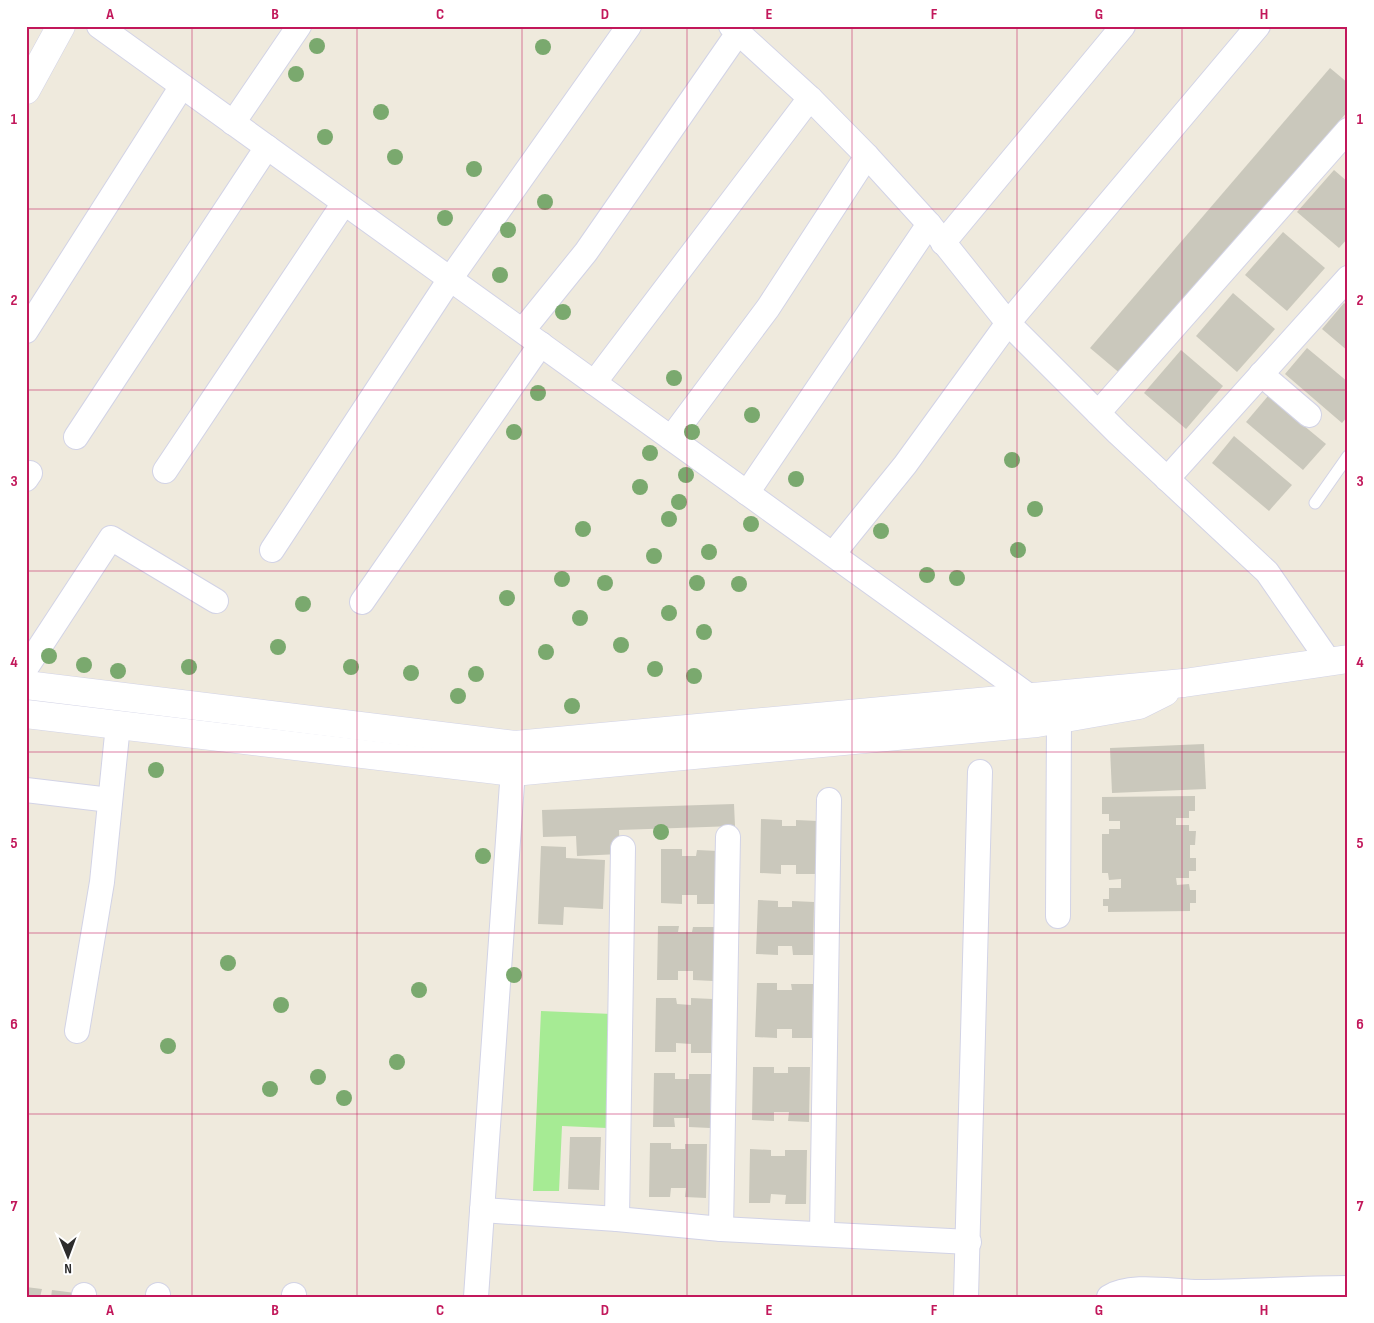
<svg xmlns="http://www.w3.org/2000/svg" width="1374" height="1323" viewBox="0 0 1374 1323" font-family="'Sofia Sans Condensed',sans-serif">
  <rect width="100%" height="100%" fill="#efeadd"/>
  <path fill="#a6eb94" d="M 541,1011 L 612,1014 L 607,1128 L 562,1126 L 559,1191 L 533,1191 Z"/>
  <g fill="#cac8bc">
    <path d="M 1330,68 L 1348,83 L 1348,111 L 1122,375 L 1090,348 Z"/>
    <path d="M 1334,170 L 1348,182 L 1348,238 L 1339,248 L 1297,212 Z"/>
    <path d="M 1283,232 L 1325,268 L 1287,311 L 1245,275 Z"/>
    <path d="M 1233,293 L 1275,329 L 1237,372 L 1196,336 Z"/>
    <path d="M 1344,303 L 1348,306 L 1348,351 L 1322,329 Z"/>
    <path d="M 1307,348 L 1348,382 L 1348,416 L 1342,423 L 1285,374 Z"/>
    <path d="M 1181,350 L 1223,386 L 1186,429 L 1144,393 Z"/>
    <path d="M 1268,396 L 1326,444 L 1303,470 L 1246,422 Z"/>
    <path d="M 1234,436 L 1292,485 L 1269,511 L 1212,463 Z"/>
    <path d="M 1204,744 L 1206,789 L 1112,793 L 1110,748 Z"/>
    <path d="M 1195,796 L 1195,811 L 1189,811 L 1189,818 L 1176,818 L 1176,825 L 1189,825 L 1189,831 L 1196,831 L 1195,845 L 1190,845 L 1190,858 L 1196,858 L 1196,871 L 1189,871 L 1189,878 L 1176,878 L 1177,885 L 1189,884 L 1190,890 L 1196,890 L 1196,903 L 1190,903 L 1190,911 L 1108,912 L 1108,906 L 1103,906 L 1103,899 L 1109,899 L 1109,888 L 1121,888 L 1121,879 L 1109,880 L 1108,873 L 1102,873 L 1102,834 L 1109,834 L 1109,829 L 1120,829 L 1120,821 L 1109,821 L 1109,814 L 1102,814 L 1102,797 Z"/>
    <path d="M 734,804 L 735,826 L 619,830 L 620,854 L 577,856 L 576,836 L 543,837 L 542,810 Z"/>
    <path d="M 761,819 L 782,820 L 782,826 L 796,826 L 796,820 L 818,821 L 816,874 L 796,874 L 796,865 L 781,865 L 781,874 L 760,873 Z"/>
    <path d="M 541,846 L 566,847 L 566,858 L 605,860 L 603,909 L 564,907 L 563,925 L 538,924 Z"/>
    <path d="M 661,849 L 682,849 L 682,856 L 696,856 L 697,850 L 718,851 L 717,904 L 697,904 L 697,895 L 682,895 L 682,904 L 661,903 Z"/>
    <path d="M 758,900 L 778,901 L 778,907 L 792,907 L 792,901 L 814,902 L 813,955 L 793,955 L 792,946 L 778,946 L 778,955 L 756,954 Z"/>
    <path d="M 658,926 L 679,926 L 678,932 L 692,932 L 693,927 L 714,927 L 713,981 L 693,980 L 693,971 L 678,971 L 678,980 L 657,980 Z"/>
    <path d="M 757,983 L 777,983 L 777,990 L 792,990 L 791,984 L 813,984 L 812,1038 L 792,1038 L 792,1029 L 777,1029 L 777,1038 L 755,1037 Z"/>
    <path d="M 656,998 L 676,998 L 677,1004 L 691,1005 L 691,998 L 713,999 L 711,1053 L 691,1053 L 691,1044 L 676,1043 L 676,1052 L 655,1052 Z"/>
    <path d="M 753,1067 L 774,1067 L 774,1073 L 788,1073 L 788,1067 L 810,1067 L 809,1122 L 788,1121 L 789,1112 L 774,1112 L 774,1121 L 752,1120 Z"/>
    <path d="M 654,1073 L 675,1073 L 675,1079 L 689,1079 L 689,1074 L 711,1074 L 710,1128 L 689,1127 L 689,1118 L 674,1118 L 675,1127 L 653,1127 Z"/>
    <path d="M 570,1137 L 601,1137 L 599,1190 L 568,1189 Z"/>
    <path d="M 650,1143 L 671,1143 L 671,1149 L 685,1149 L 685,1144 L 707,1144 L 706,1198 L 685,1197 L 686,1188 L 671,1188 L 670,1197 L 649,1197 Z"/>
    <path d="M 750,1149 L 771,1150 L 771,1156 L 785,1156 L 785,1150 L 807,1150 L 806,1204 L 785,1204 L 786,1195 L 771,1194 L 770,1203 L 749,1203 Z"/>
    <path d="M 26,1287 L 42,1289 L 40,1297 L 26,1297 Z"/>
    <path d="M 52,1290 L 83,1294 L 83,1297 L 51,1297 Z"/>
  </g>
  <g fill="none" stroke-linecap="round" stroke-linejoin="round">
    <defs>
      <path id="service" d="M 1315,503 L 1348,456"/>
      <g id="minor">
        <path d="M 99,26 L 1029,696"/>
        <path d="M 731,26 L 810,98 L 867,156 L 929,224 L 1008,323 L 1118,433 L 1267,572 L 1328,660"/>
        <path d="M 233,123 L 299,26"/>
        <path d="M 943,243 L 1123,26"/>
        <path d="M 523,330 L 586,252 L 738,33"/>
        <path d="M 26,331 L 182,86"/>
        <path d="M 1261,374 L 1309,415"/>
        <path d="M 594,383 L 810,98"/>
        <path d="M 1098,413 L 1348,130"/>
        <path d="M 76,437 L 267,147"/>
        <path d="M 671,438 L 768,308 L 867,156"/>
        <path d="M 165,471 L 344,203"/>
        <path d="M 26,479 L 30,473"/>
        <path d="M 1167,479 L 1348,278"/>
        <path d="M 747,493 L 929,224"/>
        <path d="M 272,550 L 450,279 L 629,26"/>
        <path d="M 833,554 L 905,465 L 1008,323 L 1258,26"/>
        <path d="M 362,602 L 541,344"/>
        <path d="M 26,668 L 111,538 L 216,601"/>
        <path d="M 26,790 L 110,800"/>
        <path d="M 1058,916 L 1059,719"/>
        <path d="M 77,1031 L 102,882 L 118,725"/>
        <path d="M 482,1210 L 617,1219 L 721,1229 L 969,1242"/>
        <path d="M 617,1219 L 623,848"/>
        <path d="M 721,1229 L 728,837"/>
        <path d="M 822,1234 L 829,800"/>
        <path d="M 84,1297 L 84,1295"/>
        <path d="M 158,1297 L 158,1295"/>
        <path d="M 294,1297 L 294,1295"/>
        <path d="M 476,1297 L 514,755"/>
        <path d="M 966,1297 L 980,772"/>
        <path d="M 1109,1297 C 1131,1283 1173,1292 1199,1292 C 1249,1292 1298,1288 1348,1288"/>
      </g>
      <g id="tertiary">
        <path d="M 26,90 L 61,26"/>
        <path d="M 26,685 L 515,745 L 1184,683 L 1348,659"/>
        <path d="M 26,714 L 513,772 L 1037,723 L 1139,705 L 1165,692"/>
      </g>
    </defs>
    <use href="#service" stroke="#d2d3e6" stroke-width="13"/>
    <use href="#minor" stroke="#d2d3e6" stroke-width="26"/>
    <use href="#tertiary" stroke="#d2d3e6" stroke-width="29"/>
    <use href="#service" stroke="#fff" stroke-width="11"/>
    <use href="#minor" stroke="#fff" stroke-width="24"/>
    <use href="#tertiary" stroke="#fff" stroke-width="28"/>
  </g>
  <g fill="#7aa96e">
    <circle cx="317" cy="46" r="8"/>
    <circle cx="543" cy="47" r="8"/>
    <circle cx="296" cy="74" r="8"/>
    <circle cx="381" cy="112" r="8"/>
    <circle cx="325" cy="137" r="8"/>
    <circle cx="395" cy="157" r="8"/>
    <circle cx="474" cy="169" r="8"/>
    <circle cx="545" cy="202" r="8"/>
    <circle cx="445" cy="218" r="8"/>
    <circle cx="508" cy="230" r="8"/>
    <circle cx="500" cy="275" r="8"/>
    <circle cx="563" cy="312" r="8"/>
    <circle cx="674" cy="378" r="8"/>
    <circle cx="538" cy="393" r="8"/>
    <circle cx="752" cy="415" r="8"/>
    <circle cx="514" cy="432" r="8"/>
    <circle cx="692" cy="432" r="8"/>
    <circle cx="650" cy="453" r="8"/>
    <circle cx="1012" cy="460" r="8"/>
    <circle cx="686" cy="475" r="8"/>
    <circle cx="796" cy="479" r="8"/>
    <circle cx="640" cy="487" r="8"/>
    <circle cx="679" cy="502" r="8"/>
    <circle cx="1035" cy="509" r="8"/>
    <circle cx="669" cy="519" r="8"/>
    <circle cx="751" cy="524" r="8"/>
    <circle cx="583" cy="529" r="8"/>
    <circle cx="881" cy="531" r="8"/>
    <circle cx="1018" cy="550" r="8"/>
    <circle cx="709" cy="552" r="8"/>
    <circle cx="654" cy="556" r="8"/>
    <circle cx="927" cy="575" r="8"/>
    <circle cx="957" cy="578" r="8"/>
    <circle cx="562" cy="579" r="8"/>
    <circle cx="605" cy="583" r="8"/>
    <circle cx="697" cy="583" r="8"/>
    <circle cx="739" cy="584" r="8"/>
    <circle cx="507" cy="598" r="8"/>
    <circle cx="303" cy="604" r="8"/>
    <circle cx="669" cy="613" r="8"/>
    <circle cx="580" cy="618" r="8"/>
    <circle cx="704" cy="632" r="8"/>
    <circle cx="621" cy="645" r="8"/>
    <circle cx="278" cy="647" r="8"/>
    <circle cx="546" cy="652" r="8"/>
    <circle cx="49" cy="656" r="8"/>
    <circle cx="84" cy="665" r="8"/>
    <circle cx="189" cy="667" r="8"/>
    <circle cx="351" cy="667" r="8"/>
    <circle cx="655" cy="669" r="8"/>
    <circle cx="118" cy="671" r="8"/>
    <circle cx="411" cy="673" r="8"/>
    <circle cx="476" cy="674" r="8"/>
    <circle cx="694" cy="676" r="8"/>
    <circle cx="458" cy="696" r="8"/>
    <circle cx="572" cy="706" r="8"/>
    <circle cx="156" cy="770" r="8"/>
    <circle cx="661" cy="832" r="8"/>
    <circle cx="483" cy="856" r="8"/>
    <circle cx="228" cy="963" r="8"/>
    <circle cx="514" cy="975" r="8"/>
    <circle cx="419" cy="990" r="8"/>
    <circle cx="281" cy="1005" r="8"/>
    <circle cx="168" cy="1046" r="8"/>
    <circle cx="397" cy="1062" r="8"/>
    <circle cx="318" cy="1077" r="8"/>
    <circle cx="270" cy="1089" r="8"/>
    <circle cx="344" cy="1098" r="8"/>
  </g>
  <path fill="none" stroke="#c2185b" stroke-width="1" stroke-opacity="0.55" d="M 192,26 L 192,1297M 357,26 L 357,1297M 522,26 L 522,1297M 687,26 L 687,1297M 852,26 L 852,1297M 1017,26 L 1017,1297M 1182,26 L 1182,1297M 26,209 L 1348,209M 26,390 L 1348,390M 26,571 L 1348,571M 26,752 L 1348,752M 26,933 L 1348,933M 26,1114 L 1348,1114"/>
  <rect width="1374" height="1323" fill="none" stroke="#ffffff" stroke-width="55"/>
  <g transform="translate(68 1256) rotate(179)" stroke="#ffffff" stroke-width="4" paint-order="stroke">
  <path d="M0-4L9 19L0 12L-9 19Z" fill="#2c2c2c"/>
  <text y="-8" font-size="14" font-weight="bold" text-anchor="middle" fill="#2c2c2c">N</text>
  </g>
  <rect x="28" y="28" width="1318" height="1268" fill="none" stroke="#c2185b" stroke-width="2"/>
  <g font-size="16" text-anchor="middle" font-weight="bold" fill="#c2185b">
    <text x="110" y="19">A</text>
    <text x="275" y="19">B</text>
    <text x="440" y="19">C</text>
    <text x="605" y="19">D</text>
    <text x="769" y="19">E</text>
    <text x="934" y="19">F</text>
    <text x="1099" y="19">G</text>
    <text x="1264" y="19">H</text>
    <text x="14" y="124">1</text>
    <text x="1360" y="124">1</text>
    <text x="14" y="305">2</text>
    <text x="1360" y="305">2</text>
    <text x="14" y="486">3</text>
    <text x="1360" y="486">3</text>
    <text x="14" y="667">4</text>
    <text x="1360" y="667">4</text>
    <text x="14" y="848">5</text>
    <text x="1360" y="848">5</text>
    <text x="14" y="1029">6</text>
    <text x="1360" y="1029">6</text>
    <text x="14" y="1211">7</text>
    <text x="1360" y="1211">7</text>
    <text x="110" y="1315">A</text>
    <text x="275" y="1315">B</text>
    <text x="440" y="1315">C</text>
    <text x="605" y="1315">D</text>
    <text x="769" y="1315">E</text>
    <text x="934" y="1315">F</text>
    <text x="1099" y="1315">G</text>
    <text x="1264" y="1315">H</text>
  </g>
</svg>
